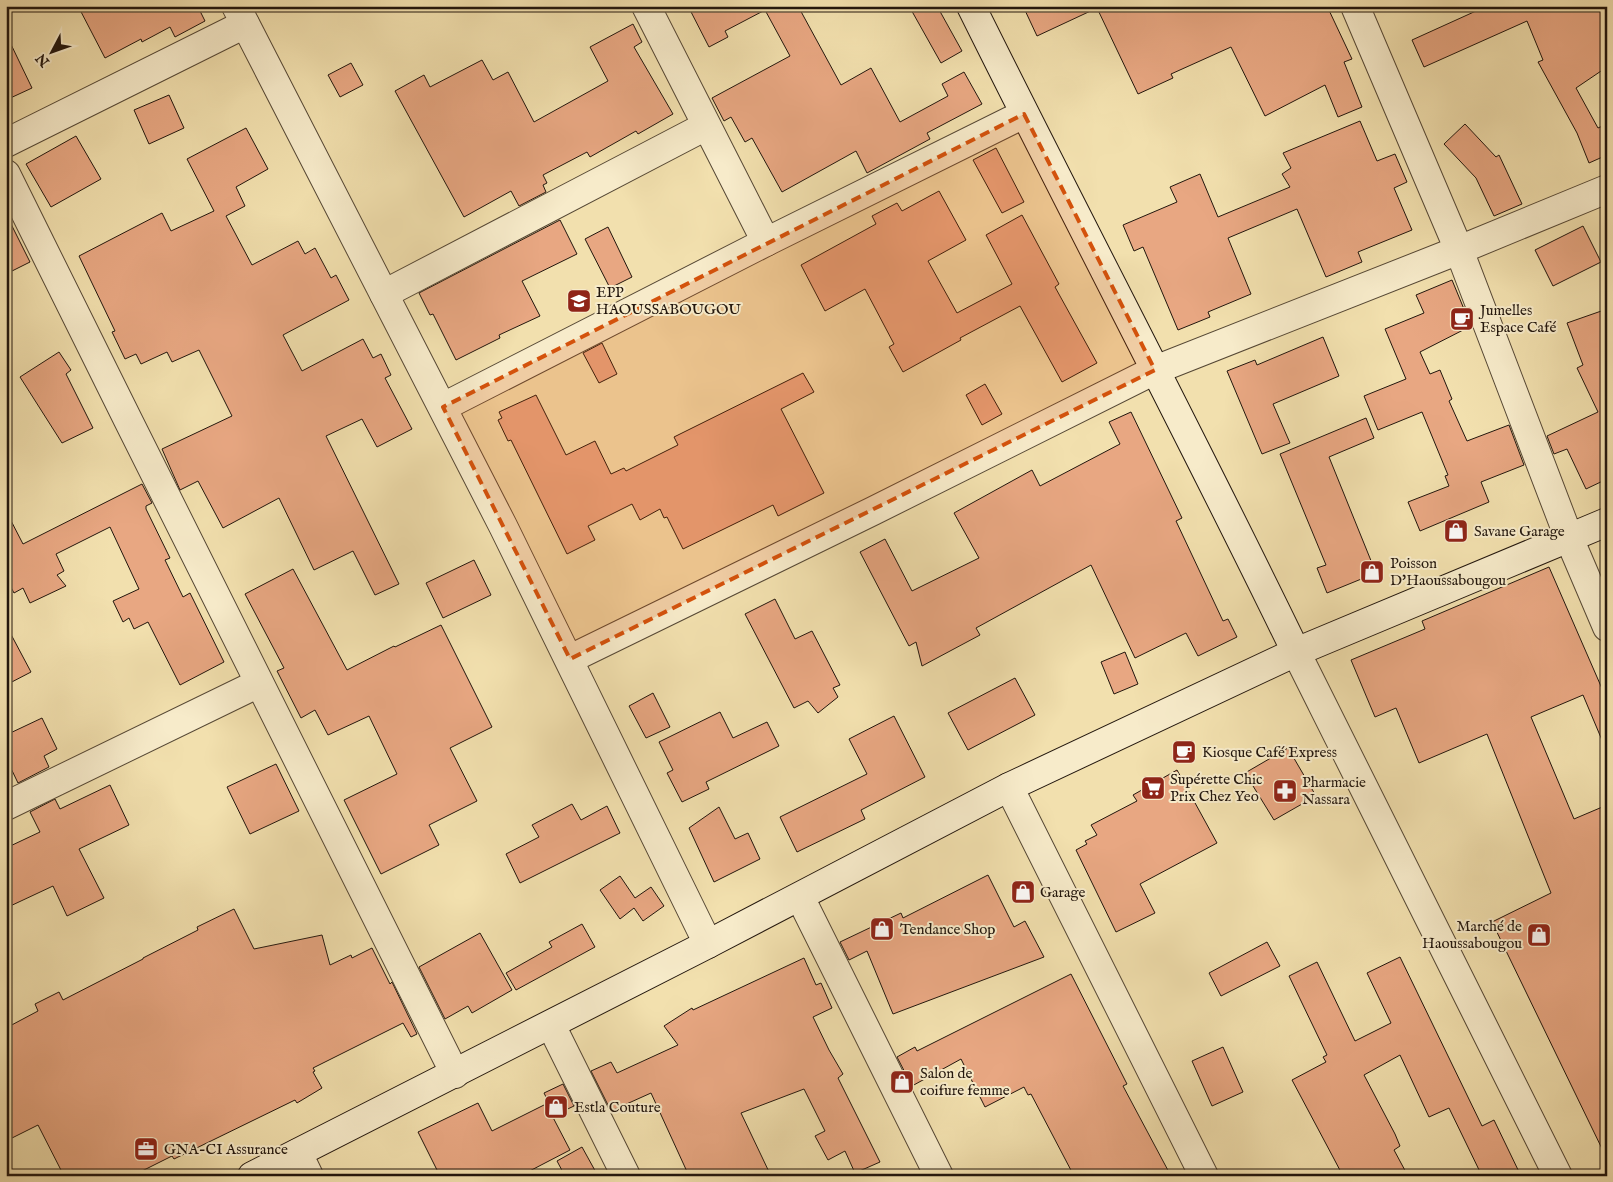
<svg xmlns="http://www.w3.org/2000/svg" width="1613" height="1182" viewBox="0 0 1613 1182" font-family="'IM FELL English',serif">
  <rect width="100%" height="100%" fill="#f2e0ae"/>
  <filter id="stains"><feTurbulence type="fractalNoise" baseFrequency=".004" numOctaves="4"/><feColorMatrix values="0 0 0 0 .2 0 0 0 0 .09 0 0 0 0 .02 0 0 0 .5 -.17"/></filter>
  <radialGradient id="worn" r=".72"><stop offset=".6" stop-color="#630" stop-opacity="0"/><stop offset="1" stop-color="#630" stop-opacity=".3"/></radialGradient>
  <g fill="#e8a782" stroke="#22160d">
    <path d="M 78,6 L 210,6 L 200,11 L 205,21 L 175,37 L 170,27 L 142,42 L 141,39 L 105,58 Z"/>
    <path d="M 688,6 L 798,6 L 841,85 L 871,68 L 900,122 L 948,96 L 942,84 L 964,72 L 982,104 L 927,133 L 930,139 L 867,173 L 856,151 L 782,192 L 752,138 L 745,142 L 731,117 L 724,121 L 712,98 L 790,56 L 765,10 L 725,31 L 728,37 L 709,47 Z"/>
    <path d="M 909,6 L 937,6 L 962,51 L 941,63 Z"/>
    <path d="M 1023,6 L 1327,6 L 1352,59 L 1344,62 L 1362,107 L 1338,117 L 1325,85 L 1265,116 L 1231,47 L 1171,74 L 1173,78 L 1138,94 L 1097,8 L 1037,36 Z"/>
    <path d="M 1487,6 L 1607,6 L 1607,67 L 1576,88 L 1598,128 L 1607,124 L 1607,155 L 1589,163 L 1577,133 L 1538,62 L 1543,60 L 1527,21 L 1424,67 L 1412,40 Z"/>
    <path d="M 633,24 L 642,42 L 634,47 L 673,114 L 638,134 L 636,131 L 590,157 L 587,152 L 543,175 L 547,183 L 543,185 L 546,192 L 519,206 L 511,191 L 464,217 L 395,91 L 424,75 L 430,87 L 482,60 L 493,80 L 508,72 L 534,122 L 608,81 L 590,47 Z"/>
    <path d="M 6,34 L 32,88 L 6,100 Z"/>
    <path d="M 351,63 L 363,85 L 340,97 L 328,75 Z"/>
    <path d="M 169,95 L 184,128 L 149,144 L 134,110 Z"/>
    <path d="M 1360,121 L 1377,161 L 1395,154 L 1407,182 L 1394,188 L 1412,230 L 1358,252 L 1362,262 L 1326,277 L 1297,209 L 1228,238 L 1251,294 L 1208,312 L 1210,317 L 1178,330 L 1143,247 L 1134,251 L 1123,225 L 1177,202 L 1170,187 L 1200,174 L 1218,217 L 1290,187 L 1282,174 L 1291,168 L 1283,153 Z"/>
    <path d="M 1465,124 L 1496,157 L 1499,155 L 1522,204 L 1494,216 L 1476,178 L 1444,144 Z"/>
    <path d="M 246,128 L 268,169 L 236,187 L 245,206 L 226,216 L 252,265 L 298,241 L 305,254 L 315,248 L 331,278 L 336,275 L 349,300 L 283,335 L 302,371 L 363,339 L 373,358 L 381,354 L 391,375 L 385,378 L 412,429 L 377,447 L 362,419 L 326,436 L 399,584 L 375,595 L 353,551 L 314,570 L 279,498 L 223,528 L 198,481 L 180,490 L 162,449 L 232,416 L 199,350 L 172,362 L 167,352 L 141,364 L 136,354 L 125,359 L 112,332 L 115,331 L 79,256 L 162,213 L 171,231 L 214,211 L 187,159 Z"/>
    <path d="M 76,136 L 101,179 L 51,207 L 26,164 Z"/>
    <path d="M 996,148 L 1024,202 L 1002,213 L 973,160 Z"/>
    <path d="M 939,191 L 966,240 L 928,261 L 957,313 L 1012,284 L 986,235 L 1022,215 L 1059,284 L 1055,287 L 1097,363 L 1062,382 L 1020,306 L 960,338 L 961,340 L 903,372 L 889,347 L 894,344 L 865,289 L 825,311 L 801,265 L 876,224 L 872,216 L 897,203 L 902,211 Z"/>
    <path d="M 6,214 L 30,262 L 6,274 Z"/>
    <path d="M 560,220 L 577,254 L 522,281 L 540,316 L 499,335 L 500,338 L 456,360 L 433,314 L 430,315 L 419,293 Z"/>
    <path d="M 1583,226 L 1601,262 L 1553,286 L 1535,250 Z"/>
    <path d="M 608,227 L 632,277 L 610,288 L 585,239 Z"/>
    <path d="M 1452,280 L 1471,326 L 1420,352 L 1430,374 L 1440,370 L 1452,399 L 1449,401 L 1467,441 L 1509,425 L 1524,465 L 1481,482 L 1489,502 L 1420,531 L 1408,502 L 1449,486 L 1445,476 L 1448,475 L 1422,412 L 1378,430 L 1364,396 L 1406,379 L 1385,329 L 1424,313 L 1416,295 Z"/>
    <path d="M 1607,309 L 1607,479 L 1586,489 L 1567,449 L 1554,454 L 1547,436 L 1598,412 L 1577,368 L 1583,365 L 1567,323 Z"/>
    <path d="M 1323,337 L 1339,376 L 1273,404 L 1290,443 L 1262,454 L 1227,371 L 1255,360 L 1257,365 Z"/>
    <path d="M 602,343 L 617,374 L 599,383 L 583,353 Z"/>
    <path d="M 59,352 L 71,370 L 66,374 L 93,428 L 62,443 L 20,377 Z"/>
    <path d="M 803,373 L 814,392 L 781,409 L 824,493 L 778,516 L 773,505 L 683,549 L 667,517 L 664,518 L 660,509 L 640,520 L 632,504 L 588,526 L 595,540 L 567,554 L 511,440 L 508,441 L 498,420 L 502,418 L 499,412 L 536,395 L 566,455 L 595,441 L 611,474 L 624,468 L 626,471 L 678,445 L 674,437 Z"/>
    <path d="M 985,384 L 1002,414 L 982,425 L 966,395 Z"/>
    <path d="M 1131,412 L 1182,518 L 1176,521 L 1223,621 L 1228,619 L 1237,637 L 1198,656 L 1186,633 L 1135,658 L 1091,565 L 976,628 L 980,635 L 922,666 L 916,642 L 909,646 L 860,552 L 885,539 L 912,591 L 979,558 L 954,513 L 1032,470 L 1040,486 L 1120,444 L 1109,422 Z"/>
    <path d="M 1366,418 L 1374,438 L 1329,457 L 1376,573 L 1327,593 L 1317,568 L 1326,565 L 1280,454 Z"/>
    <path d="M 142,484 L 152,503 L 146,506 L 146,509 L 170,558 L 165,560 L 183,597 L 190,593 L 224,662 L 180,685 L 148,622 L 134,629 L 129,618 L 123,622 L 113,601 L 139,589 L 110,527 L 56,554 L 64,571 L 57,575 L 66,586 L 30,603 L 23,588 L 14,593 L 6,578 L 6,511 L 23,544 Z"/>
    <path d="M 474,560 L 491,595 L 443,618 L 426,583 Z"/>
    <path d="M 1549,567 L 1607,700 L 1607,752 L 1583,695 L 1531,717 L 1574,819 L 1607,805 L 1607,1159 L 1492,922 L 1551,893 L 1487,734 L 1419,763 L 1396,708 L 1375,717 L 1351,660 L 1425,629 L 1422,621 Z"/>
    <path d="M 293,569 L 347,670 L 394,646 L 395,647 L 441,625 L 492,727 L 450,748 L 477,801 L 429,825 L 439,845 L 381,874 L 344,800 L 397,774 L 369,716 L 328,735 L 315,710 L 301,718 L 277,671 L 284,668 L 245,594 Z"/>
    <path d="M 775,599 L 795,639 L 812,631 L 840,685 L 833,688 L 838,697 L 818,713 L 808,701 L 794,708 L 745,614 Z"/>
    <path d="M 6,625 L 31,672 L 6,685 Z"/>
    <path d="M 1125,652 L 1138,684 L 1114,694 L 1101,662 Z"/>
    <path d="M 1015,678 L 1035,715 L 968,750 L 948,713 Z"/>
    <path d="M 653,693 L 670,727 L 646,738 L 629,706 Z"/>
    <path d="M 720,712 L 733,738 L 767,722 L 779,746 L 706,782 L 709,789 L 682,802 L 667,773 L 673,770 L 659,742 Z"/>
    <path d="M 894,716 L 925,777 L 861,810 L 865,819 L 797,852 L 780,817 L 867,774 L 849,739 Z"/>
    <path d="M 42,718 L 57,749 L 44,756 L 49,767 L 18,783 L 6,758 L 6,735 Z"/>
    <path d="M 1288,748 L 1316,796 L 1274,820 L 1245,773 Z"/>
    <path d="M 276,764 L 299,811 L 250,834 L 227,787 Z"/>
    <path d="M 1177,770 L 1217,843 L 1140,884 L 1155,913 L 1116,932 L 1076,850 L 1087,844 L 1085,841 L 1097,835 L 1091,825 L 1137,801 L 1133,795 Z"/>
    <path d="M 110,785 L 129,825 L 79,849 L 104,898 L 67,916 L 53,886 L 6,908 L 6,848 L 40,832 L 30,812 L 55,799 L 60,809 Z"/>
    <path d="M 572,804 L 581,820 L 607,806 L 620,833 L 520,883 L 506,854 L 539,837 L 532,825 Z"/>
    <path d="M 719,807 L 735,839 L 748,833 L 760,859 L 714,882 L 689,828 Z"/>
    <path d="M 988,875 L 1014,927 L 1025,921 L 1044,957 L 893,1014 L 867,951 L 849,960 L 840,942 L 901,913 L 903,918 Z"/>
    <path d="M 620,876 L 635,898 L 651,887 L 664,906 L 643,921 L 634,908 L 620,919 L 600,890 Z"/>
    <path d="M 234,909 L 254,949 L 322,935 L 330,965 L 351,955 L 352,958 L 372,948 L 390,984 L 392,982 L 417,1034 L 411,1037 L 403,1023 L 313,1068 L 315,1071 L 313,1072 L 322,1088 L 297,1103 L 295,1100 L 174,1159 L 172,1156 L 132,1176 L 64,1176 L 38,1125 L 6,1141 L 6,1028 L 38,1011 L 35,1004 L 59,992 L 63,1000 L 143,959 L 143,958 L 198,930 L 197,927 Z"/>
    <path d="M 582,924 L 595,947 L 516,990 L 506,973 L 552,947 L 549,942 Z"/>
    <path d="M 480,933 L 512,990 L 472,1013 L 468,1006 L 445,1019 L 419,967 Z"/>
    <path d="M 1267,942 L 1280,966 L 1221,996 L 1209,973 Z"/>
    <path d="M 1400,957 L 1482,1126 L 1494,1120 L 1521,1176 L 1482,1176 L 1449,1108 L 1429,1117 L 1400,1055 L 1364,1075 L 1395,1134 L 1400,1146 L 1394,1150 L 1408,1176 L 1343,1176 L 1333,1157 L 1292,1080 L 1326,1062 L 1323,1057 L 1327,1055 L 1289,976 L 1317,962 L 1355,1041 L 1391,1023 L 1367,973 Z"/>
    <path d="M 804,958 L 816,985 L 821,983 L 832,1008 L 813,1017 L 829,1050 L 843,1074 L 838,1078 L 880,1162 L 855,1173 L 845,1151 L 828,1160 L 815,1136 L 825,1131 L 804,1089 L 741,1113 L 771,1176 L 689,1176 L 651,1093 L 611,1111 L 591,1071 L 611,1062 L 617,1073 L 678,1045 L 664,1026 L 692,1008 L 693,1010 Z"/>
    <path d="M 1071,974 L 1127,1084 L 1123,1086 L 1171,1176 L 1074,1176 L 1031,1094 L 1028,1095 L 1024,1087 L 985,1107 L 961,1059 L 912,1086 L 897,1057 L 915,1047 L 917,1051 Z"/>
    <path d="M 1223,1047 L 1243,1092 L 1212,1106 L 1192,1061 Z"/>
    <path d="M 563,1084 L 574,1106 L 555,1115 L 544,1093 Z"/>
    <path d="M 478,1103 L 492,1131 L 546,1104 L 570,1150 L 520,1176 L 440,1176 L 418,1132 Z"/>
    <path d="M 582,1147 L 598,1176 L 565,1176 L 557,1161 Z"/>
  </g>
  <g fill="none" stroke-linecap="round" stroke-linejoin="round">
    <defs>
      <g id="street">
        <path d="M 236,6 L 503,526 L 708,944"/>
        <path d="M 646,6 L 766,242"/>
        <path d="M 1355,6 L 1459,250 L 1569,538 L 1607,627"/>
        <path d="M 6,143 L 245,24"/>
        <path d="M 6,174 L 128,420 L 455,1074"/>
        <path d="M 384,294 L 706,126"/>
        <path d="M 443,407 L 766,242 L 1024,114"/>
        <path d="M 1296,652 L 1558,1176"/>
        <path d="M 570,659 L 873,511 L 1155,370 L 1459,250 L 1607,189"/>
        <path d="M 1009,787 L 1204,1176"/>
        <path d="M 6,806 L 259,683"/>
        <path d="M 800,897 L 939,1176"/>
        <path d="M 551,1025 L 626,1176"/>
        <path d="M 298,1153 L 309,1176"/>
      </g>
      <g id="secondary">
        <path d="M 971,6 C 1078,222 1191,435 1296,652"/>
        <path d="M 252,1176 L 708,944 L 1009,787 L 1296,652 L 1607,522"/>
      </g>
    </defs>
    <use href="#street" stroke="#564835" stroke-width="30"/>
    <use href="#secondary" stroke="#22160d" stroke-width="30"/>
    <use href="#street" stroke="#f7ebca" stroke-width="28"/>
    <use href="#secondary" stroke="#f7ebca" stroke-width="28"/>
  </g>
  <path fill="#d4520c" fill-opacity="0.2" stroke="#d4520c" stroke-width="4" stroke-dasharray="10 6" stroke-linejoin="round" d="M 1024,114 L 1155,370 L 570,659 L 443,407 Z"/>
  <defs>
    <symbol id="school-square" viewBox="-11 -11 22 22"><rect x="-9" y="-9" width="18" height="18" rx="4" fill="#8f2418" stroke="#f7ebca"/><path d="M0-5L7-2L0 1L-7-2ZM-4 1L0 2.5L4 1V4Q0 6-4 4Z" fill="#fff"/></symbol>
    <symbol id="cafe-square" viewBox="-11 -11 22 22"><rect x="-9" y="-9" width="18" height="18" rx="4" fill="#8f2418" stroke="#f7ebca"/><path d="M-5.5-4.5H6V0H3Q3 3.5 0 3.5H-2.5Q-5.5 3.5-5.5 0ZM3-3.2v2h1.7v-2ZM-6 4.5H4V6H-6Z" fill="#fff"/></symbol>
    <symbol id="shop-square" viewBox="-11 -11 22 22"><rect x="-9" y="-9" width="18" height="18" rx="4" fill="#8f2418" stroke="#f7ebca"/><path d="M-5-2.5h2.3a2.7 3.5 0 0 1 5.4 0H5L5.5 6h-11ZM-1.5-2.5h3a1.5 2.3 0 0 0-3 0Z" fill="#fff"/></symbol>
    <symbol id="supermarket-square" viewBox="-11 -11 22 22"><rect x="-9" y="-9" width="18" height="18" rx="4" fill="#8f2418" stroke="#f7ebca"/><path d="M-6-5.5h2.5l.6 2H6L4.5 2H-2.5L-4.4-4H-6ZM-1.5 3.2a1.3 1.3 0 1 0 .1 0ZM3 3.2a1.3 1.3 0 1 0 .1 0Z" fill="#fff"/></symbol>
    <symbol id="pharmacy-square" viewBox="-11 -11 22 22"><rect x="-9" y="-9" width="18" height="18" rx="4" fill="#8f2418" stroke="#f7ebca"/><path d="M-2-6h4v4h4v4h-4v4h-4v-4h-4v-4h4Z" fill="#fff"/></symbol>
    <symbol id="office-square" viewBox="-11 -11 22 22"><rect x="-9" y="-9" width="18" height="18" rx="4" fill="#8f2418" stroke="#f7ebca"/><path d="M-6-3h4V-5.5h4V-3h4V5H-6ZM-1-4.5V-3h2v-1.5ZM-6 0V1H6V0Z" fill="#fff"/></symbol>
  </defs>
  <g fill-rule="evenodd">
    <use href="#school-square" x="565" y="287" width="28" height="28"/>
    <use href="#cafe-square" x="1448" y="305" width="28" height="28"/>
    <use href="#shop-square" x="1442" y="517" width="28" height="28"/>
    <use href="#shop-square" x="1358" y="558" width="28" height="28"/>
    <use href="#cafe-square" x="1170" y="738" width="28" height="28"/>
    <use href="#supermarket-square" x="1139" y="774" width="28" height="28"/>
    <use href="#pharmacy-square" x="1271" y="777" width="28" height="28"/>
    <use href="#shop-square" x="1009" y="878" width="28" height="28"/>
    <use href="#shop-square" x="868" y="915" width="28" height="28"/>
    <use href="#shop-square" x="1525" y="921" width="28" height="28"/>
    <use href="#shop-square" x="888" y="1068" width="28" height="28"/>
    <use href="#shop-square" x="542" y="1093" width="28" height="28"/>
    <use href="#office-square" x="132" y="1135" width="28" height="28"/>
  </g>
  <g text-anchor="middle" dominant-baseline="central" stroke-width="4" stroke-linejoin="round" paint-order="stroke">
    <g font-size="15" fill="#22160d" stroke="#f7ebca" text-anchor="start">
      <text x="596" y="292">EPP<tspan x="596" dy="17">HAOUSSABOUGOU</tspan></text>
      <text x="1480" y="310">Jumelles<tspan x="1480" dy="17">Espace Café</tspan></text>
      <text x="1474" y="531">Savane Garage</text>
      <text x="1390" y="563">Poisson<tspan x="1390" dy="17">D'Haoussabougou</tspan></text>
      <text x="1202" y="752">Kiosque Café Express</text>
      <text x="1170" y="779">Supérette Chic<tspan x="1170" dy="17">Prix Chez Yeo</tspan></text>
      <text x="1302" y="782">Pharmacie<tspan x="1302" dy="17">Nassara</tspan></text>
      <text x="1040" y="892">Garage</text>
      <text x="1522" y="926" text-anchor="end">Marché de<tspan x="1522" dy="17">Haoussabougou</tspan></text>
      <text x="900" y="929">Tendance Shop</text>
      <text x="920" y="1073">Salon de<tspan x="920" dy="17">coifure femme</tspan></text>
      <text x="574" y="1107">Estla Couture</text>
      <text x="164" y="1149">GNA-CI Assurance</text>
    </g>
  </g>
  <rect width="1613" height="1182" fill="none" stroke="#f2e0ae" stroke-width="25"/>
  <rect x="8" y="8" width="1598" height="1167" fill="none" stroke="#22160d" stroke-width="2.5"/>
  <rect x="12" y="12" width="1588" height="1157" fill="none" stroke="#22160d"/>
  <g transform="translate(52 52) rotate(229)" stroke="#f7ebca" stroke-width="4" paint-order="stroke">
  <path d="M0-4L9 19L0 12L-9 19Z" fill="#22160d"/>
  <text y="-8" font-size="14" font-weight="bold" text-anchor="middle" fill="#22160d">N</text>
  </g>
  <rect width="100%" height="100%" filter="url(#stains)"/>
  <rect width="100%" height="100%" fill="url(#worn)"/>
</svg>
